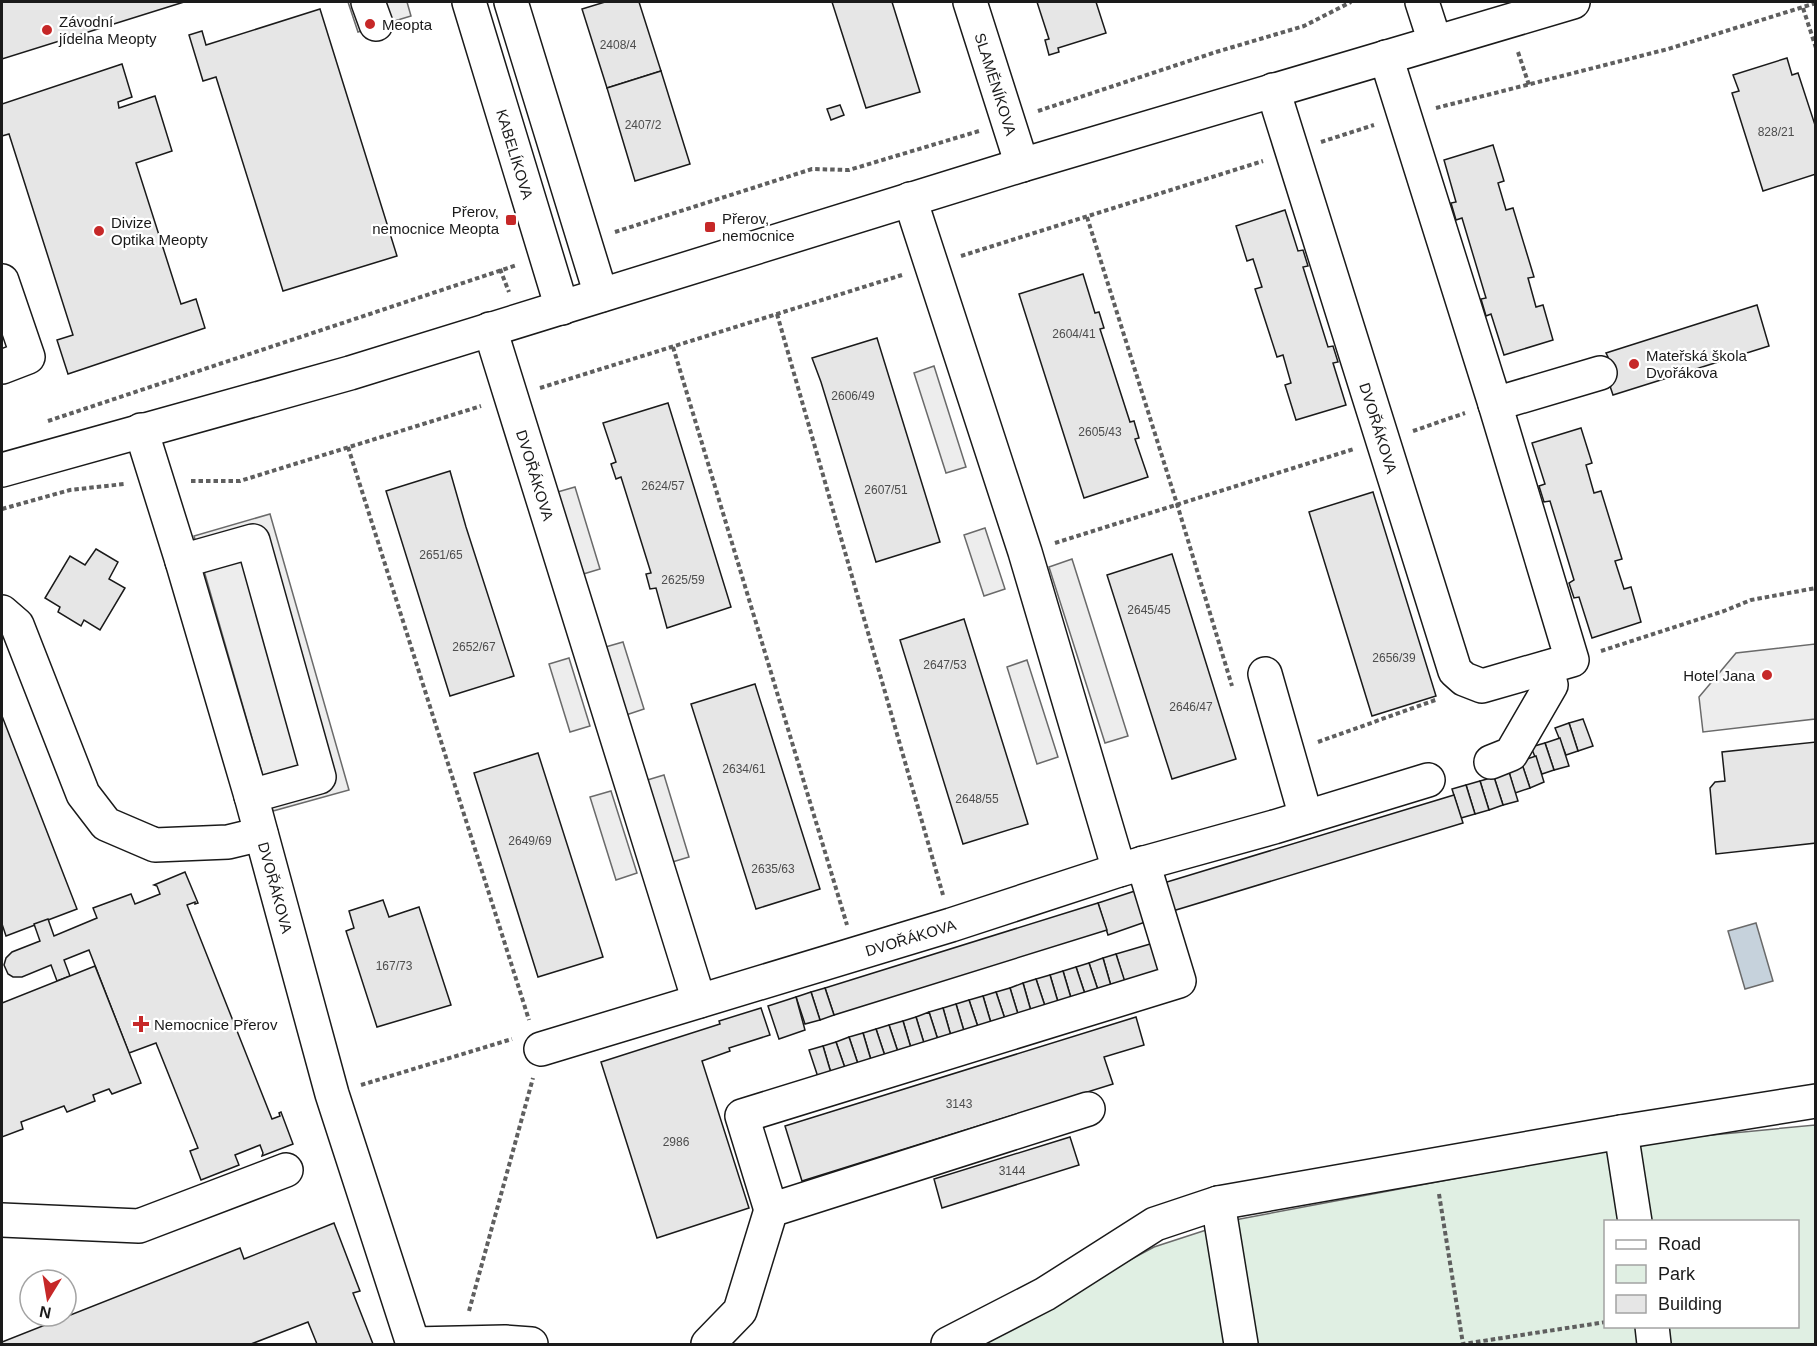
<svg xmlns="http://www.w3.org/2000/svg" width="1817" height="1346" viewBox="0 0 1817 1346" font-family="Helvetica,sans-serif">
  <rect width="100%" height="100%" fill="#fff"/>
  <path fill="#e0efe3" stroke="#6a6a6a" stroke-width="1.5" fill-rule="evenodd" d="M 1815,1125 L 1815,1344 L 973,1344 L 1154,1247 L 1240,1219 L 1660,1140 ZM 1606,1222 L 1798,1222 L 1798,1326 L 1606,1326 Z"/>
  <g fill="#ededed" stroke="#6a6a6a" stroke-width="1.5">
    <path d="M 348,2 L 407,2 L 411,16 L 358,32 Z"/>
    <path d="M 934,366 L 966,467 L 946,473 L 914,373 Z"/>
    <path d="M 575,487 L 600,569 L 580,575 L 554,493 Z"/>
    <path d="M 270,514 L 349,790 L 273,811 L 194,536 Z"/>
    <path d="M 985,528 L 1005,589 L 984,596 L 964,535 Z"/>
    <path d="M 1072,559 L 1128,736 L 1105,743 L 1049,567 Z"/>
    <path d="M 623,642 L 644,709 L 623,716 L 602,648 Z"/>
    <path d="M 1815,644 L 1815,719 L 1703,732 L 1699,697 L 1736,653 Z"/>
    <path d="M 569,658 L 590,726 L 570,732 L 549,664 Z"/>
    <path d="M 1027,660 L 1058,757 L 1037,764 L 1007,667 Z"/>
    <path d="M 664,775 L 689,857 L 669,863 L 644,781 Z"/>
    <path d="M 611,791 L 637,873 L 616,880 L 590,797 Z"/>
  </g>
  <path fill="#c6d2dc" stroke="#6a6a6a" stroke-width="1.5" d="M 1756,923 L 1773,981 L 1745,989 L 1728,931 Z"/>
  <g fill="#e6e6e6" stroke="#1a1a1a" stroke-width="1.5">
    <path d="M 2,2 L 184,2 L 2,59 Z"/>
    <path d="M 605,2 L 639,2 L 661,71 L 607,88 L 582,9 Z"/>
    <path d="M 832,2 L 892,2 L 920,92 L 866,108 Z"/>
    <path d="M 1037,2 L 1096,2 L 1106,33 L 1058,48 L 1059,52 L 1049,55 L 1045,40 L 1049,39 Z"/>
    <path d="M 320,9 L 397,256 L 283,291 L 216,77 L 203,81 L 189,35 L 202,31 L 206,45 Z"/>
    <path d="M 1787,58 L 1792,75 L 1798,73 L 1816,128 L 1816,174 L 1763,191 L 1732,93 L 1739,91 L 1733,75 Z"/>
    <path d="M 122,64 L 132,97 L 118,102 L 119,108 L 155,96 L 172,151 L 136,163 L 181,304 L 196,299 L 205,328 L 68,374 L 57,340 L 73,335 L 9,134 L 2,136 L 2,104 Z"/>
    <path d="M 661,71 L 690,164 L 635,181 L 607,88 Z"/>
    <path d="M 840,105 L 844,115 L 831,120 L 827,109 Z"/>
    <path d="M 1493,145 L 1504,181 L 1498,183 L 1506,210 L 1513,208 L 1534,277 L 1528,278 L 1536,307 L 1543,305 L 1553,340 L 1504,355 L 1491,314 L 1486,316 L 1481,299 L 1486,298 L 1462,218 L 1456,220 L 1451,203 L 1456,202 L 1444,160 Z"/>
    <path d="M 1285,210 L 1298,251 L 1303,250 L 1308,266 L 1303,267 L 1328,347 L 1333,346 L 1338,362 L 1333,363 L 1346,405 L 1296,420 L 1285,385 L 1291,383 L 1283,355 L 1277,357 L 1255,289 L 1262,287 L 1253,259 L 1247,261 L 1236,226 Z"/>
    <path d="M 1083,274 L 1095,313 L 1099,312 L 1104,328 L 1100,329 L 1130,422 L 1134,421 L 1139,438 L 1135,439 L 1148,477 L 1084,498 L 1019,294 Z"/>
    <path d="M 1757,305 L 1769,346 L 1613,395 L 1601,359 L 1608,357 L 1606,353 Z"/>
    <path d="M 877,338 L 940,542 L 876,562 L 821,382 L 812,358 Z"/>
    <path d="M 668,403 L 731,607 L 667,628 L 656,588 L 650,589 L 646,574 L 651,573 L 621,477 L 616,479 L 611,464 L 616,462 L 603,423 Z"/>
    <path d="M 1581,428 L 1592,463 L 1586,465 L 1594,493 L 1601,491 L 1622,559 L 1615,561 L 1624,589 L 1631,587 L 1641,622 L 1592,638 L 1579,597 L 1574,598 L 1569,583 L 1574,580 L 1550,501 L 1544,502 L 1539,486 L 1545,484 L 1532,443 Z"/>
    <path d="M 450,471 L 466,527 L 514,676 L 450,696 L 386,491 Z"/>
    <path d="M 1373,492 L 1436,696 L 1372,716 L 1309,512 Z"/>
    <path d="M 96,549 L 118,562 L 109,579 L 125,588 L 100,630 L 84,620 L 81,626 L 58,612 L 60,607 L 45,598 L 70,556 L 85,565 Z"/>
    <path d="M 1172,554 L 1236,759 L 1172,779 L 1107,575 Z"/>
    <path d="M 964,619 L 1028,824 L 963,844 L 900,640 Z"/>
    <path d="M 755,684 L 820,889 L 756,909 L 691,704 Z"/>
    <path d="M 2,716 L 77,909 L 6,936 L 2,924 Z"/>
    <path d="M 1583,719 L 1593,746 L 1578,751 L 1569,723 Z"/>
    <path d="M 1569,723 L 1578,751 L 1566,755 L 1555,728 Z"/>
    <path d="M 1560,738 L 1569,766 L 1554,770 L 1545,743 Z"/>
    <path d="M 1816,742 L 1816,843 L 1716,854 L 1710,788 L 1715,782 L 1725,781 L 1722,752 Z"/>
    <path d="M 1545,743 L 1554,770 L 1542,774 L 1531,747 Z"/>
    <path d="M 538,753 L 603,957 L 538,977 L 474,773 Z"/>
    <path d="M 1536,756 L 1544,782 L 1530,788 L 1521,761 Z"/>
    <path d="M 1521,761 L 1530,788 L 1515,793 L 1509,772 Z"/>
    <path d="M 1509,772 L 1518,801 L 1503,805 L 1494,777 Z"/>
    <path d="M 1494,777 L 1503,805 L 1489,810 L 1480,781 Z"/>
    <path d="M 1480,781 L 1489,810 L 1475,814 L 1466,785 Z"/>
    <path d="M 1466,785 L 1475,814 L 1461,818 L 1452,789 Z"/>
    <path d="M 1454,795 L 1463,823 L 1166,913 L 1157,885 Z"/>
    <path d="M 185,872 L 198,903 L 195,904 L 195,902 L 187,905 L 272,1119 L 280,1116 L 279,1113 L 281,1112 L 293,1144 L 262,1156 L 263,1153 L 260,1145 L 235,1155 L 239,1165 L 201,1180 L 190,1151 L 198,1148 L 156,1043 L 129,1053 L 89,950 L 64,960 L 70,976 L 57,981 L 51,965 L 22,977 L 13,977 L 8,974 L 4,965 L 6,958 L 12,952 L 40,941 L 34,924 L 48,919 L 54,936 L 97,918 L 93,908 L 131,894 L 135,904 L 160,894 L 157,886 L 154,885 Z"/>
    <path d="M 1141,889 L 1151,920 L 1108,935 L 1098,903 Z"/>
    <path d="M 383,900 L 389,917 L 419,907 L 451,1005 L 377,1027 L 346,931 L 354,928 L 349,911 Z"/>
    <path d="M 1098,903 L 1107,930 L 834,1015 L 825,988 Z"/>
    <path d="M 1157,942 L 1167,974 L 1126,987 L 1116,954 Z"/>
    <path d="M 1116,954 L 1125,982 L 1111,986 L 1103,958 Z"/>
    <path d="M 1103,958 L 1111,986 L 1098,990 L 1089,963 Z"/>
    <path d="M 1089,963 L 1098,990 L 1085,994 L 1076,967 Z"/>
    <path d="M 95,966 L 141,1083 L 112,1094 L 109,1089 L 93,1095 L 95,1101 L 67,1112 L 64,1106 L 21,1122 L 23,1129 L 2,1137 L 2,1003 Z"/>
    <path d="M 1076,967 L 1085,994 L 1071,998 L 1063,971 Z"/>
    <path d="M 1063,971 L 1071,998 L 1058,1002 L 1050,975 Z"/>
    <path d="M 1050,975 L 1058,1002 L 1045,1006 L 1036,979 Z"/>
    <path d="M 1036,979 L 1045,1006 L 1031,1011 L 1023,983 Z"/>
    <path d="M 1023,983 L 1031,1011 L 1018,1014 L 1010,988 Z"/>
    <path d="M 825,988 L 834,1015 L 820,1020 L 811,992 Z"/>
    <path d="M 1010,988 L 1018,1014 L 1005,1019 L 996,992 Z"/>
    <path d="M 811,992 L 820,1020 L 805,1024 L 796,997 Z"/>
    <path d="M 996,992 L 1005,1019 L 991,1023 L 983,996 Z"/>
    <path d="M 983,996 L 991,1023 L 978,1027 L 969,1000 Z"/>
    <path d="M 796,997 L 805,1030 L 779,1039 L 768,1006 Z"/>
    <path d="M 969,1000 L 978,1027 L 964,1031 L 956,1004 Z"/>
    <path d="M 956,1004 L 964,1031 L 951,1036 L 943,1008 Z"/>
    <path d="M 761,1008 L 770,1035 L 729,1048 L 730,1051 L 702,1061 L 749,1208 L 657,1238 L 601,1062 L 720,1024 L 719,1021 Z"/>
    <path d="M 943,1008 L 951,1036 L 938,1040 L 929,1012 Z"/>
    <path d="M 929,1012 L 938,1040 L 924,1043 L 916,1017 Z"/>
    <path d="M 916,1017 L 924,1043 L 911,1048 L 903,1021 Z"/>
    <path d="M 1136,1017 L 1144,1045 L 1104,1057 L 1113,1084 L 802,1181 L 785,1126 Z"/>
    <path d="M 903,1021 L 911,1048 L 898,1052 L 889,1025 Z"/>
    <path d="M 889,1025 L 898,1052 L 885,1056 L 876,1029 Z"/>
    <path d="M 876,1029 L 885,1056 L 871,1060 L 863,1033 Z"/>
    <path d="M 863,1033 L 871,1060 L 858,1064 L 849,1037 Z"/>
    <path d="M 849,1037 L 858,1064 L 845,1068 L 836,1042 Z"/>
    <path d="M 836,1042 L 845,1068 L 831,1073 L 823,1046 Z"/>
    <path d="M 823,1046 L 831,1073 L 818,1077 L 809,1050 Z"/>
    <path d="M 1070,1137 L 1079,1165 L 942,1208 L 934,1179 Z"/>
    <path d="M 334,1223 L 360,1291 L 353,1293 L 373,1344 L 317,1344 L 308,1322 L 251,1344 L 2,1344 L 2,1342 L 240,1248 L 244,1259 Z"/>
  </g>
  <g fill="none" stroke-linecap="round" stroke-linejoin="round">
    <defs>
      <g id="minor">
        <path d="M 368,2 L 376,24"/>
        <path id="s1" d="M 469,2 L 562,308"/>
        <path d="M 511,2 L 601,295"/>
        <path id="s2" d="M 970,2 L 1022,165"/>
        <path d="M 1422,2 L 1435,42"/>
        <path id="s3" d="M 1273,90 L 1455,671 L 1464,679 L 1482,686 L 1572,660 L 1495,404 L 1386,57"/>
        <path d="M 910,199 L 1025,552 L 1119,870"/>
        <path d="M 2,281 L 28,357 L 2,367"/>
        <path id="s4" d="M 490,329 L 699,1001"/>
        <path d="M 1495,404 L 1600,373"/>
        <path id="s5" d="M 141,430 L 182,561 L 251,796 L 332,1094 L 413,1344"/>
        <path d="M 182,561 L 253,541 L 319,777 L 251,796"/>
        <path d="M 2,612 L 17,625 L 83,794 L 106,824 L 155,845 L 228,842 L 261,834"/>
        <path d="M 1265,674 L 1306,817"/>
        <path d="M 1491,762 L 1511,754 L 1551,685 L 1546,668"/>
        <path id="s6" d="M 541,1049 L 951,925 L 1119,870 L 1274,827 L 1428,780"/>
        <path d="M 1621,1132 L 1635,1222"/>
        <path d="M 1218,1203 L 1241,1344"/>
        <path d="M 771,1210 L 742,1116 L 1179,981 L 1143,863"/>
        <path d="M 2,1220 L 139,1226 L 286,1170"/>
        <path d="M 1652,1326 L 1654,1344"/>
        <path d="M 413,1344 L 505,1342 L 531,1344"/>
        <path d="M 708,1344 L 740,1311 L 771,1210 L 1088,1109"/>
        <path d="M 948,1344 L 1045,1294 L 1155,1224 L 1218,1203 L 1621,1132 L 1816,1101"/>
      </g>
      <path id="major" d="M 2,470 L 350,373 L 1022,165 L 1573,2"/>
    </defs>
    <use href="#minor" stroke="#1a1a1a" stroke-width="36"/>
    <use href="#major" stroke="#1a1a1a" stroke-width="36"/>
    <g stroke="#5f5f5f" stroke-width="4" stroke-dasharray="4.5 3" stroke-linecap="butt">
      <path d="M 1803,8 L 1816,48"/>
      <path d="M 1518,52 L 1529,85"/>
      <path d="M 1436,108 L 1668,49 L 1816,3"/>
      <path d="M 1038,111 L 1216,52 L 1304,26 L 1351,2"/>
      <path d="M 1321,142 L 1374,125"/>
      <path d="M 1087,217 L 1177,504 L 1232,686"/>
      <path d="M 615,232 L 812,169 L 849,170 L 979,131"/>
      <path d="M 961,256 L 1263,161"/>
      <path d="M 500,269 L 509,292"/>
      <path d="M 777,314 L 943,895"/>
      <path d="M 673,347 L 847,925"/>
      <path d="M 540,388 L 902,275"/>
      <path d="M 48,421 L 517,265"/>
      <path d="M 1413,431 L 1465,413"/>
      <path d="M 348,447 L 529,1020"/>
      <path d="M 191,481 L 240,481 L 481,406"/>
      <path d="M 2,509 L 70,490 L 124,484"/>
      <path d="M 1055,543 L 1354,449"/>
      <path d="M 1601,651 L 1724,611 L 1751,600 L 1816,588"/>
      <path d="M 1318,742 L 1438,699"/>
      <path d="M 361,1085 L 512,1039"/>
      <path d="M 1439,1194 L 1463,1344 L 1606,1322"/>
      <path d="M 469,1311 L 533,1078"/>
    </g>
    <use href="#minor" stroke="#fff" stroke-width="33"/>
    <use href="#major" stroke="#fff" stroke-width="33"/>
  </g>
  <g fill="#c62828" stroke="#fff" stroke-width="2">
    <circle cx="370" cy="24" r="6"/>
    <circle cx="47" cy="30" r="6"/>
    <rect x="505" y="214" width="12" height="12" rx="3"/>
    <rect x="704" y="221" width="12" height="12" rx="3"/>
    <circle cx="99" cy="231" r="6"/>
    <circle cx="1634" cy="364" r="6"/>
    <circle cx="1767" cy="675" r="6"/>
    <path d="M138 1015h6v6h6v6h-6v6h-6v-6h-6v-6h6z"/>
  </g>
  <g text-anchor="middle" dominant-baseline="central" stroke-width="4.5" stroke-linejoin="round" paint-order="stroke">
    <g font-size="12" fill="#4d4d4d">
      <text x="618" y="45">2408/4</text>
      <text x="643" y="125">2407/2</text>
      <text x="1776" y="132">828/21</text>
      <text x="1074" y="334">2604/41</text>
      <text x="853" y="396">2606/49</text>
      <text x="1100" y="432">2605/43</text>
      <text x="663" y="486">2624/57</text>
      <text x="886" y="490">2607/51</text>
      <text x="441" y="555">2651/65</text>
      <text x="683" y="580">2625/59</text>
      <text x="1149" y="610">2645/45</text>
      <text x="474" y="647">2652/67</text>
      <text x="1394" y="658">2656/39</text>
      <text x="945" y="665">2647/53</text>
      <text x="1191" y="707">2646/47</text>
      <text x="744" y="769">2634/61</text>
      <text x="977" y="799">2648/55</text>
      <text x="530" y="841">2649/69</text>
      <text x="773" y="869">2635/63</text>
      <text x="394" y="966">167/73</text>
      <text x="959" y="1104">3143</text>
      <text x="676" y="1142">2986</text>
      <text x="1012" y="1171">3144</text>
    </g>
    <g font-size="15" fill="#1a1a1a" stroke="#fff" text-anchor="start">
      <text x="59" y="21">Závodní<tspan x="59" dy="17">jídelna Meopty</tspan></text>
      <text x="382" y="24">Meopta</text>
      <text x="499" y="211" text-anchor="end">Přerov,<tspan x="499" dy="17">nemocnice Meopta</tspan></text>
      <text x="722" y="218">Přerov,<tspan x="722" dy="17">nemocnice</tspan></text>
      <text x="111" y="222">Divize<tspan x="111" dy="17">Optika Meopty</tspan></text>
      <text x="1646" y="355">Mateřská škola<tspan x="1646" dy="17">Dvořákova</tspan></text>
      <text x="1755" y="675" text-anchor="end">Hotel Jana</text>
      <text x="154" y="1024">Nemocnice Přerov</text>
    </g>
    <g font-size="15" fill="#1a1a1a" stroke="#fff">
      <text stroke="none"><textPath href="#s2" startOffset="86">SLAMĚNÍKOVA</textPath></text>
      <text stroke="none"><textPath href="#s1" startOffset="159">KABELÍKOVA</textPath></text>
      <text stroke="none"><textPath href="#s3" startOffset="354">DVOŘÁKOVA</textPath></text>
      <text stroke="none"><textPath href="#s4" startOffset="153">DVOŘÁKOVA</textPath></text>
      <text stroke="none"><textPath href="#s5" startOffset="477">DVOŘÁKOVA</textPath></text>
      <text stroke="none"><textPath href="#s6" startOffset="386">DVOŘÁKOVA</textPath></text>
    </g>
  </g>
  <rect width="1817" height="1346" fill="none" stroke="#1a1a1a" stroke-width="6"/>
  <rect x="1604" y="1220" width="195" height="108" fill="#ffffff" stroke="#a3a3a3" stroke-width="1.5"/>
  <rect x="1616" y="1240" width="30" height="9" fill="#ffffff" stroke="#a3a3a3" stroke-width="1.5"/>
  <text x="1658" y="1250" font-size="18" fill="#1a1a1a">Road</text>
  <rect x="1616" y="1265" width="30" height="18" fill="#e0efe3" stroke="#a3a3a3" stroke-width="1.5"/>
  <text x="1658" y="1280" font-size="18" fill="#1a1a1a">Park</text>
  <rect x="1616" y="1295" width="30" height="18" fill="#e6e6e6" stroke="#a3a3a3" stroke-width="1.5"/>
  <text x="1658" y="1310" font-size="18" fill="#1a1a1a">Building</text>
  <g transform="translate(48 1298) rotate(191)"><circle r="28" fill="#ffffff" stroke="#a3a3a3" stroke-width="1.5"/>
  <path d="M0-4.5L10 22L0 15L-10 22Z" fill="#c62828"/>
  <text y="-9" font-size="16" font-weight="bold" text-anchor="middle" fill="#1a1a1a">N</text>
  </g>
</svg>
